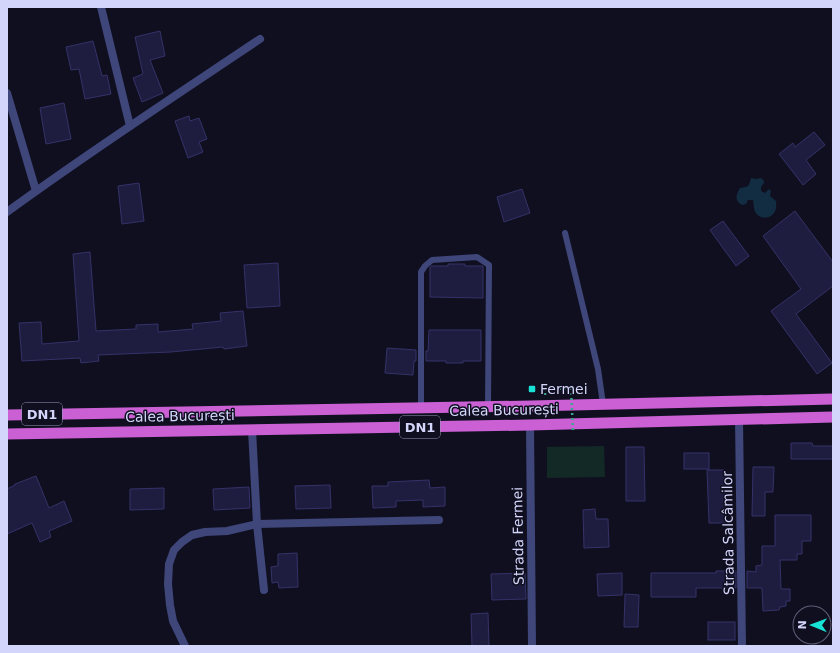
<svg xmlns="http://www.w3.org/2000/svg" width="840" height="653" viewBox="0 0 840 653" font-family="'DejaVu Sans',sans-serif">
  <rect width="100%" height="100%" fill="#100f20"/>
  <path fill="#132925" d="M 604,446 L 605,477 L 547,478 L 547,447 Z"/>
  <path fill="#122c41" d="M 751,178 L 756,179 L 761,178 L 764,181 L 764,183 L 761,187 L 761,191 L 765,193 L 769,189 L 771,191 L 770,196 L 776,201 C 776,204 777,208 775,211 C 772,219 760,220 756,213 C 753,209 754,204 753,200 L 748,200 L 746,204 L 742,205 C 734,201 736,194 740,188 L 746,187 L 749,185 Z"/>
  <g fill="#1f1d3f" stroke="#343268">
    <path d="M 160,31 L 165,56 L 150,60 L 163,93 L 142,102 L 133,78 L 143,74 L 135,37 Z"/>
    <path d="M 93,41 L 102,76 L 107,75 L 111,94 L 85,99 L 79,69 L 71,70 L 66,47 Z"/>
    <path d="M 64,103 L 71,139 L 46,144 L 40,108 Z"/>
    <path d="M 189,116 L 190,121 L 199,118 L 207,139 L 199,142 L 203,152 L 188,158 L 175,121 Z"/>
    <path d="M 814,132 L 825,145 L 806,160 L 816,174 L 803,185 L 779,154 L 793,143 L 795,147 Z"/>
    <path d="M 139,183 L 144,221 L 122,224 L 118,186 Z"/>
    <path d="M 522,189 L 530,213 L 504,222 L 497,197 Z"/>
    <path d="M 795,211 L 833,262 L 833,286 L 796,314 L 832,363 L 817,374 L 771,311 L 801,289 L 763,236 Z"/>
    <path d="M 723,221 L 749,256 L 736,266 L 710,230 Z"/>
    <path d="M 90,252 L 96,331 L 136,329 L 136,325 L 158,324 L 158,332 L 193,329 L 192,324 L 221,321 L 220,313 L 243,311 L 247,346 L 224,349 L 223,347 L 171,352 L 98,355 L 99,361 L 81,363 L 80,358 L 22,361 L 19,323 L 41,322 L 42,344 L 79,341 L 73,254 Z"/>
    <path d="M 278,263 L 280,306 L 247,308 L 244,265 Z"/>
    <path d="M 448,264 L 465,264 L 465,266 L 483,266 L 483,298 L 430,297 L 430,267 L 432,266 L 448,266 Z"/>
    <path d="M 429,330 L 481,330 L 481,361 L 463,361 L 463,363 L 446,363 L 446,361 L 426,361 L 426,351 L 428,351 Z"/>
    <path d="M 387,348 L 416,350 L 416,361 L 414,361 L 413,375 L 385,373 Z"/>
    <path d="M 791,443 L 812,443 L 813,446 L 833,446 L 833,459 L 791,459 Z"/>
    <path d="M 626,447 L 644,447 L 645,501 L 626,501 Z"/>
    <rect x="684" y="453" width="25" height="16"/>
    <path d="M 753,467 L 774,467 L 773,492 L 765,492 L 765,516 L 752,516 Z"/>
    <path d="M 707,470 L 724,470 L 726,523 L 709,523 Z"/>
    <path d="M 36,476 L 49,508 L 64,501 L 72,521 L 49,531 L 51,537 L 40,542 L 32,523 L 7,534 L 7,489 L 15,485 L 15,484 Z"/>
    <path d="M 429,480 L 430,488 L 445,487 L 445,506 L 423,507 L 423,500 L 396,501 L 396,507 L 373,508 L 372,486 L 388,486 L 388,482 Z"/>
    <path d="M 330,485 L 331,508 L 296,509 L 295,486 Z"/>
    <path d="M 249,487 L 250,508 L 214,510 L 213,489 Z"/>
    <path d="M 164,488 L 164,509 L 130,510 L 130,489 Z"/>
    <path d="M 595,509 L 596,519 L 608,519 L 609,547 L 584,548 L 583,510 Z"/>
    <path d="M 775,515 L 811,515 L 811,541 L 802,541 L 802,554 L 797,554 L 797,560 L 780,560 L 781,589 L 790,589 L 790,601 L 786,601 L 786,606 L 780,607 L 779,610 L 763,611 L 762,588 L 747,588 L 747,571 L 756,572 L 756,566 L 762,565 L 762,546 L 775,546 Z"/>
    <path d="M 297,553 L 298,587 L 279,588 L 278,582 L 272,583 L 271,567 L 278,566 L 278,554 Z"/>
    <path d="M 716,571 L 736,571 L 736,588 L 696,588 L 696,597 L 651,597 L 651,573 L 716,573 Z"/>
    <path d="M 525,573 L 526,599 L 492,600 L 491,574 Z"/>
    <path d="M 622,573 L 622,595 L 598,596 L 597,574 Z"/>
    <path d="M 625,594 L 639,595 L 638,627 L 624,627 Z"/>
    <path d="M 488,613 L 489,646 L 472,646 L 471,614 Z"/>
    <rect x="708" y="622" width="27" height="18"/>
  </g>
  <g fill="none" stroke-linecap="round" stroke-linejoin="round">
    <path stroke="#3ba78f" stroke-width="2.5" stroke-dasharray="2 3" stroke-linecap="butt" d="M 545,395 L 545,389 L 571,388"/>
    <g stroke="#3f467a" stroke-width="6">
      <path d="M 565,233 L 598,369 L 603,404"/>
      <path d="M 421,407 L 421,272 L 425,266 L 432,260 L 477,257 L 489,265 L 488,407"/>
    </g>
    <g stroke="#3f467a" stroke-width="8">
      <path d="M 101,7 L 130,126"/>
      <path d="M 7,93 L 36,191"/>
      <path d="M 7,212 C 89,152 175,96 260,39"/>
      <path d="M 739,419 L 742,646"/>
      <path d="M 530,425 L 532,646"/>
      <path d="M 252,430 L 257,524 L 264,590"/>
      <path d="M 185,646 L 173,621 L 170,605 L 168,584 L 169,564 L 174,550 L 182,542 L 192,535 L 205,532 L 227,531 L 257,524 L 439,520"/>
    </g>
    <g stroke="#ca60d4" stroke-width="11">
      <path d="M 7,415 L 531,406 L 833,399"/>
      <path d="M 7,434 L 530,425 L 833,417"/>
    </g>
    <path stroke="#3ba78f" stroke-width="2.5" stroke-dasharray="2 3" stroke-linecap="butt" d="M 571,388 L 573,432"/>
  </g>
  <rect fill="#18e1d5" stroke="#100f20" stroke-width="1.5" x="528" y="385" width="8" height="8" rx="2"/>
  <g text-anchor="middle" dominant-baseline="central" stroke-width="3" stroke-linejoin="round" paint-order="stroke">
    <g fill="#100f20" stroke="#989ab9" stroke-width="1">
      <rect x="22" y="403" width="40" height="22" rx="3"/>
      <rect x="400" y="416" width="40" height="22" rx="3"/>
    </g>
    <g font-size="13" font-weight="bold" fill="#d3d5fa">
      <text x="42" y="414">DN1</text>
      <text x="420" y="427">DN1</text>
    </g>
    <g font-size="14" fill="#d3d5fa" stroke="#100f20" text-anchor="start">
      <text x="540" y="389">Fermei</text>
    </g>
    <g font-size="14" fill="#d3d5fa" stroke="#100f20">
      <text transform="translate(504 410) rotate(-1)">Calea București</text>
      <text transform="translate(180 416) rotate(-1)">Calea București</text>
      <text transform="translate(728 533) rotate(-91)">Strada Salcâmilor</text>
      <text transform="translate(518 536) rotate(-91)">Strada Fermei</text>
    </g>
  </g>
  <rect width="840" height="653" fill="none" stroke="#d3d5fa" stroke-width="16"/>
  <g transform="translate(812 625) rotate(271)"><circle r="19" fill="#100f20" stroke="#5e5e77"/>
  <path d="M0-3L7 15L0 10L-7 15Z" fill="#18e1d5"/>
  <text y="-6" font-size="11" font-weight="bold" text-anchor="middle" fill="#d3d5fa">N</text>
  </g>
</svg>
